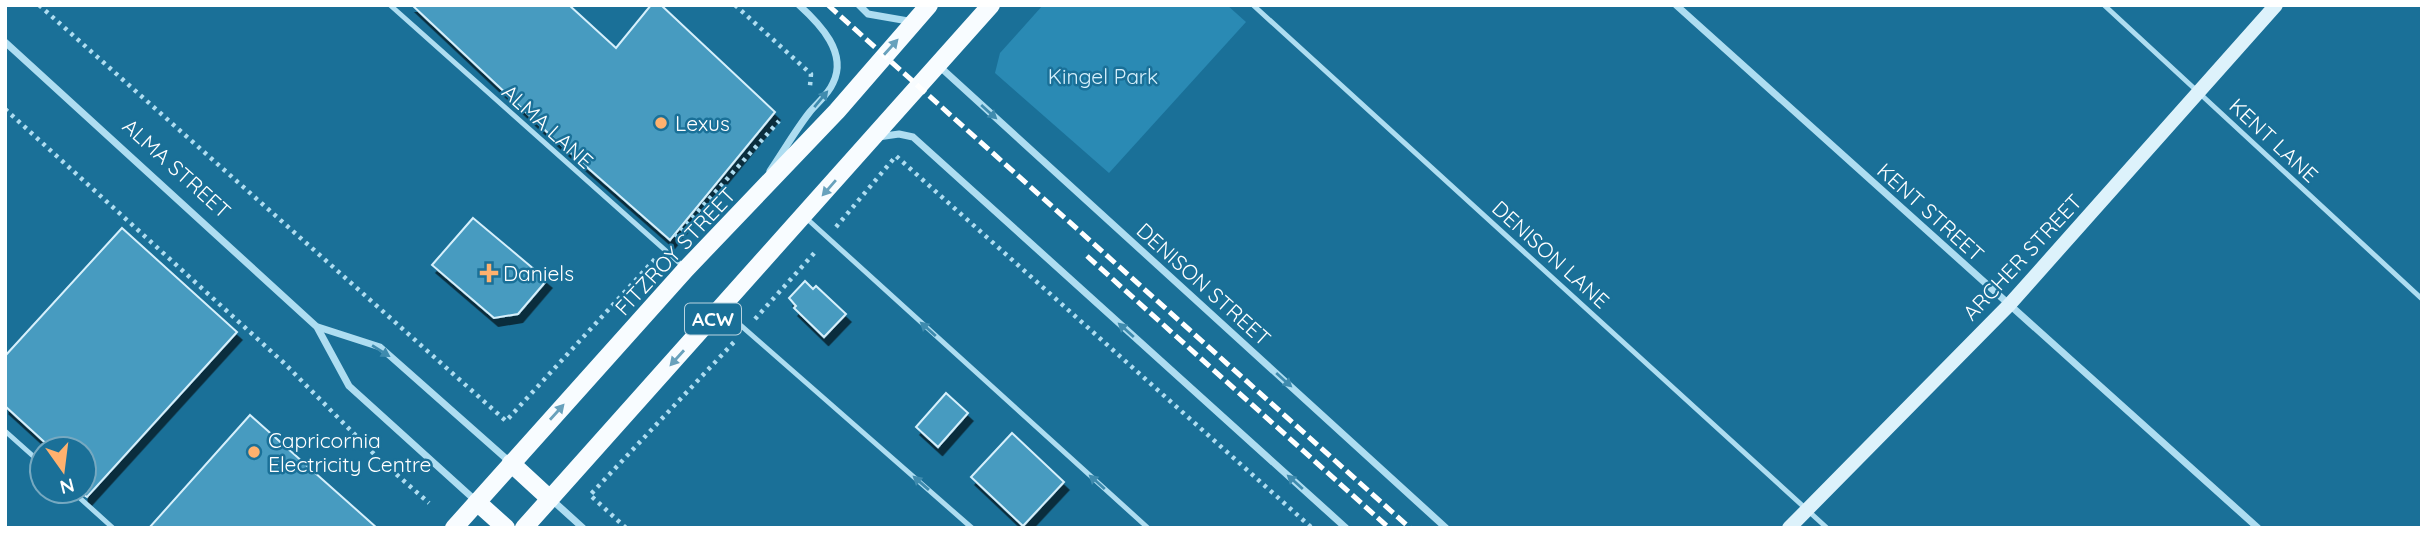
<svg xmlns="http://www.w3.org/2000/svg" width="2427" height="533" viewBox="0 0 2427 533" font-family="Quicksand,sans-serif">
  <defs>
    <filter id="shadow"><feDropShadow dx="4.5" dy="8" stdDeviation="0" flood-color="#0009"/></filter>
  </defs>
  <rect width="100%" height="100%" fill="#1a7098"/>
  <path fill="#2a8ab4" d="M 1043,5 L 1227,5 L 1246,22 L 1109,173 L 995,73 L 1000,53 Z"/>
  <g fill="#479bc0" stroke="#d6f0fc" stroke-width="2" filter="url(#shadow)">
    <path d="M 412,5 L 569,5 L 616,48 L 651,5 L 661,5 L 775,112 L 670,240 L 548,133 Z"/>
    <path d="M 473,218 L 547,280 L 518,314 L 494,318 L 432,265 Z"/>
    <path d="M 122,228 L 237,332 L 87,497 L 84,495 L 84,449 L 52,449 L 5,406 L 5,356 Z"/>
    <path d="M 805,281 L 813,289 L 816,286 L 846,314 L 824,337 L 794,308 L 796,306 L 789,298 Z"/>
    <path d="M 946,393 L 968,413 L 938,447 L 916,427 Z"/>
    <path d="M 250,415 L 377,528 L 149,528 Z"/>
    <path d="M 1012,433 L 1064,482 L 1023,526 L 971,477 Z"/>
  </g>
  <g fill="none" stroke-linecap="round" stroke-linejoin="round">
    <g stroke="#aeddf1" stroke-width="4.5" stroke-dasharray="3.5 5" stroke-linecap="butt">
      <path d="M 39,5 L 506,421 L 655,259"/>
      <path d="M 735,5 L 811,74 L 810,86"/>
      <path d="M 5,109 L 284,363 L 379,459 L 429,503"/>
      <path d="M 836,227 L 896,156 L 1312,528"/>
      <path d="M 675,237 L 779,121"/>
      <path d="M 755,319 L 817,250"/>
      <path d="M 626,528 L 590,495 L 735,341"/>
    </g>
    <g stroke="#aeddf1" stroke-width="5">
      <path d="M 390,5 L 684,267"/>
      <path d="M 1253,5 L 1827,528"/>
      <path d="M 2104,5 L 2422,299"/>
      <path d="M 805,217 L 1148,528"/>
      <path d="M 722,309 L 972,528"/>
      <path d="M 5,431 L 42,464"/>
      <path d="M 72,491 L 113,528"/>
    </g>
    <g stroke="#aeddf1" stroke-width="7">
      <path d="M 859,5 L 868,14 L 914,22"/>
      <path d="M 1676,5 L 2258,528"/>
      <path d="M 5,42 L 317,327 L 349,386 L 476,501"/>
      <path d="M 939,66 L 1446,528"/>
      <path d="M 878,137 L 899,134 L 913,137 L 1346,528"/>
      <path d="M 770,171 C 783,152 795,131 809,113 C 817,103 828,95 833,83 C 848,53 820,24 799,5"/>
      <path d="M 318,327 L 380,347 L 511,463"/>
      <path d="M 551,499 L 583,528"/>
    </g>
    <path stroke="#ddf2fb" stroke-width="14" d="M 1789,528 L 2009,305 L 2276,5"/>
    <g stroke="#f8fcff" stroke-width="18">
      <path d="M 511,463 L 550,499"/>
      <path d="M 477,502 L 506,528"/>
      <path d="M 454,528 L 686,269 L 837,111 L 929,5"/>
      <path d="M 524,528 L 991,5"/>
    </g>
    <g stroke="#fff" stroke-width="5" stroke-dasharray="12 5" stroke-linecap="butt">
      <path d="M 828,5 L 1410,528"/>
      <path d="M 1087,256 L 1389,528"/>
    </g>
  </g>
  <defs><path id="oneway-solid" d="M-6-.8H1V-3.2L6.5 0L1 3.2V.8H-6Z" transform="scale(1.75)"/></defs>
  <g fill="#68a1bc">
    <use href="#oneway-solid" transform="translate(891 47) rotate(-48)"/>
    <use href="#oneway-solid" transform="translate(829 188) rotate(131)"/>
    <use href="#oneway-solid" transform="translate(677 358) rotate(132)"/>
    <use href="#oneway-solid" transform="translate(557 412) rotate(-48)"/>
  </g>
  <g fill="#3f8bae">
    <use href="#oneway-solid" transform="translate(821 99) rotate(-50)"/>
    <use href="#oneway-solid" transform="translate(989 112) rotate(42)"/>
    <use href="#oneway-solid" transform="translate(928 329) rotate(-138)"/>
    <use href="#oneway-solid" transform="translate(1126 330) rotate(-138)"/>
    <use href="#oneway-solid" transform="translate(381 351) rotate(32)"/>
    <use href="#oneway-solid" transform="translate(1284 380) rotate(42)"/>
    <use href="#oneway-solid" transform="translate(1097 482) rotate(-138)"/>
    <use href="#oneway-solid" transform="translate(1295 482) rotate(-138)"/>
    <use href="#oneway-solid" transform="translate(921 483) rotate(-139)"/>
  </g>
  <g fill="#ffb16e" stroke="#1a7098" stroke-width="2.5">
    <circle cx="661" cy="123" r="7"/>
    <path d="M485.5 262.5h7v7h7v7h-7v7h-7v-7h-7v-7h7z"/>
    <circle cx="254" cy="452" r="7"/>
  </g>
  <g text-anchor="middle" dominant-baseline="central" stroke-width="5" stroke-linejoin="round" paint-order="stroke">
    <rect fill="#1a7098" stroke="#bad4e0" stroke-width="2" x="685" y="303.5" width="56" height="31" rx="5"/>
    <g font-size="19" font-weight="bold" fill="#fff">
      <text x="713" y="319">ACW</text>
    </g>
    <g font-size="21" fill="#d6f0fc" stroke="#1a7098">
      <text x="1103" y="76">Kingel Park</text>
    </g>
    <g font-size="21" fill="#fff" stroke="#1a7098" text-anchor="start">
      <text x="675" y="123">Lexus</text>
      <text x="503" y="273">Daniels</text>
      <text x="268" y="440">Capricornia<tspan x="268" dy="24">Electricity Centre</tspan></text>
    </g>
    <g font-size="21" fill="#fff" stroke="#1a7098">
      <text transform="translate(548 126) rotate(42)">ALMA LANE</text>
      <text transform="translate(2274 140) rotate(43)">KENT LANE</text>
      <text transform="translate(177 168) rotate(42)">ALMA STREET</text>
      <text transform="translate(1931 212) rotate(42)">KENT STREET</text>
      <text transform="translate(675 251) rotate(-47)">FITZROY STREET</text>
      <text transform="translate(1551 254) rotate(42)">DENISON LANE</text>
      <text transform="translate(2022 257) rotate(-47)">ARCHER STREET</text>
      <text transform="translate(1204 284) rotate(42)">DENISON STREET</text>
    </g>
  </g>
  <rect width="2427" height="533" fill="none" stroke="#ffffff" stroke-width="14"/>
  <g transform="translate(63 470) rotate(166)"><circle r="33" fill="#1a7098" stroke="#76a9c1" stroke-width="2"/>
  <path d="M0-5L12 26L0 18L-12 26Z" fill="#ffb16e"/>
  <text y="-10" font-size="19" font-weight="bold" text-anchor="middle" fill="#ffffff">N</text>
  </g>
</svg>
